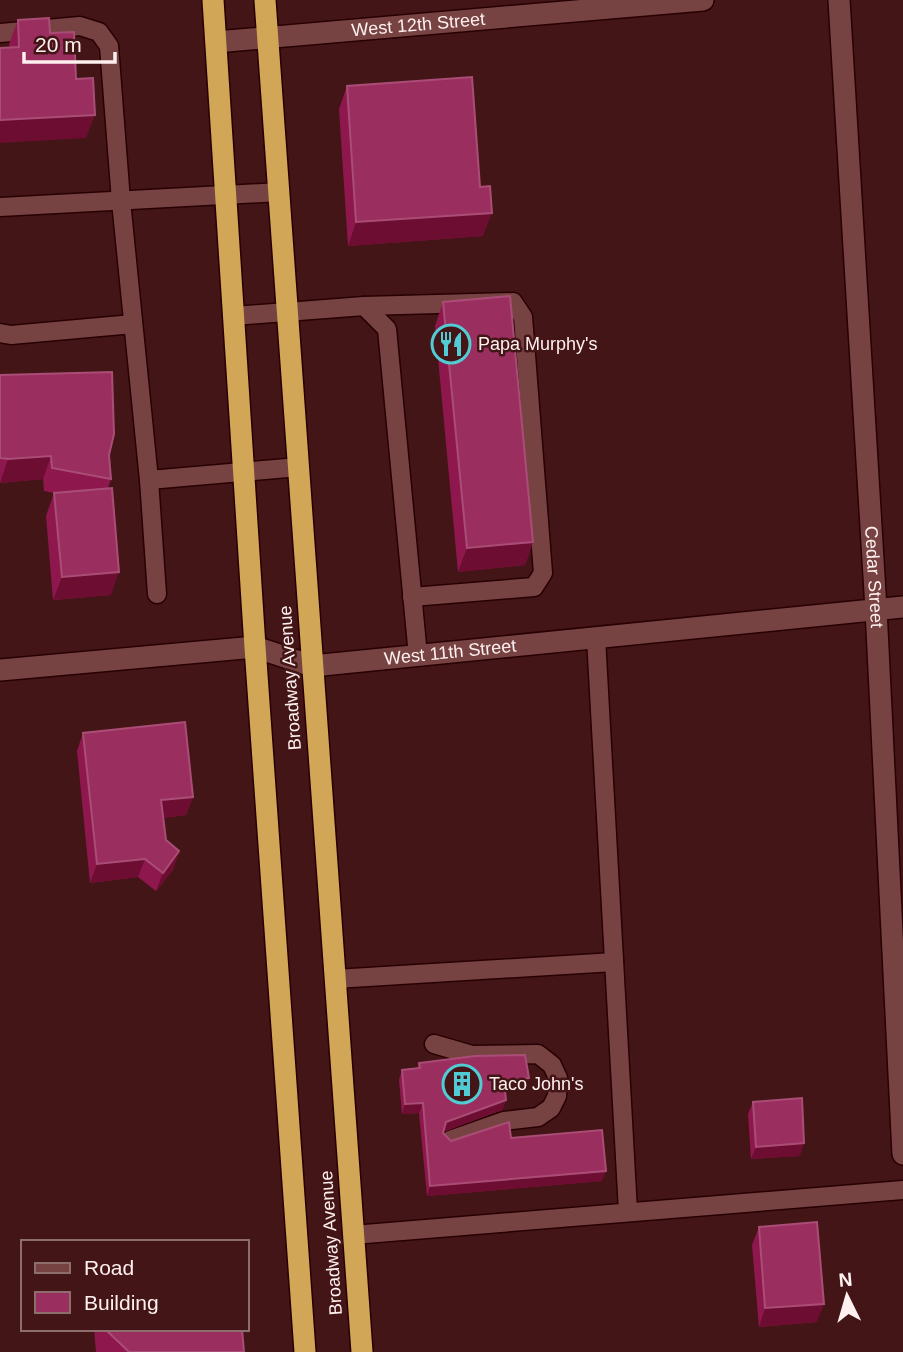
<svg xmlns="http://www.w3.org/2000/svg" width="903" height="1352" viewBox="0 0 903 1352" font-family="Arial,sans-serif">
  <rect width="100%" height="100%" fill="#441517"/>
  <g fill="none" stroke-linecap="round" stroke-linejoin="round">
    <defs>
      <g id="lane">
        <path d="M 0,33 L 80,26 L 99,32 L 109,46 L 121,201 L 149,480 L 299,467"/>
        <path d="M 0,207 L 280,192"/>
        <path d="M 364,306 L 513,302 L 523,317 L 543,573 L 534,587 L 412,597"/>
        <path d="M 234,316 L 364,306 L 387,329 L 418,656"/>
        <path d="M 0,333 L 11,335 L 133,324"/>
        <path d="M 149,480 L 157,594"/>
        <path d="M 596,638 L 628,1211"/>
        <path d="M 335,979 L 614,962"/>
        <path d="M 434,1044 L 472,1055 L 538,1054 L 552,1065 L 558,1078 L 557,1096 L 551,1108 L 538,1117 L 504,1121 L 450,1140"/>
        <path d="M 353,1235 L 903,1190"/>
      </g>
      <g id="street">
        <path id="s1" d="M 839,0 L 876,609 L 903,1154"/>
        <path id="s2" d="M 216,42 L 703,0"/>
        <path id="s3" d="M 0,670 L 255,647 L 312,666 L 903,607"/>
      </g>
      <g id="highway">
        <path d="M 213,0 L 255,647 L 305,1352"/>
        <path d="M 265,0 L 362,1352"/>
      </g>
    </defs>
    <use href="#lane" stroke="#280003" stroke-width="21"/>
    <use href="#street" stroke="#280003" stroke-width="24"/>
    <use href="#highway" stroke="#280003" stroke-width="24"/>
    <use href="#lane" stroke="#774342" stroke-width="18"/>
    <use href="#street" stroke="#774342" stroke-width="21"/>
    <use href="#highway" stroke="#d1a757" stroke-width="21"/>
  </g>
  <g fill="#8e174e">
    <path d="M 18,20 L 50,33 L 76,79 L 86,138 L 10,48 L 9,44 Z"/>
    <path d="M 347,86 L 483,236 L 348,246 L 339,109 Z"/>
    <path d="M 443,302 L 533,542 L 525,565 L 458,572 L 435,326 Z"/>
    <path d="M 0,375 L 109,455 L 111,479 L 108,488 L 111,595 L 53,600 L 46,516 L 54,493 L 44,491 L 43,479 L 0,483 Z"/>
    <path d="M 83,733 L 193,797 L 186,815 L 163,818 L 166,840 L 179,851 L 173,870 L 156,891 L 138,877 L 90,883 L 77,751 Z"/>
    <path d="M 419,1063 L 529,1078 L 526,1088 L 505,1091 L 506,1100 L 502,1110 L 443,1132 L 443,1133 L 451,1141 L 511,1138 L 602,1181 L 427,1196 L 419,1113 L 402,1114 L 399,1080 L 402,1070 L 417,1069 Z"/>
    <path d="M 753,1102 L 800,1156 L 751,1159 L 748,1114 Z"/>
    <path d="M 759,1227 L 817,1322 L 759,1327 L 752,1245 Z"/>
    <path d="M 94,1329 L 242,1329 L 244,1352 L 96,1352 Z"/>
  </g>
  <g fill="#6c0d31">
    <path d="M 95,115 L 86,138 L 0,143 L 0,120 Z"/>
    <path d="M 492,213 L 483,236 L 348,246 L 356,222 Z"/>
    <path d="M 51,456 L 43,479 L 0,483 L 8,459 Z"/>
    <path d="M 533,542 L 525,565 L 458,572 L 467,548 Z"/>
    <path d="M 119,572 L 111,595 L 53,600 L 62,577 Z"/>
    <path d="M 193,797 L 186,815 L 155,819 L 161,800 Z"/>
    <path d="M 179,851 L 173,870 L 156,891 L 163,873 Z"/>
    <path d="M 145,859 L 138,877 L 90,883 L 97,864 Z"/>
    <path d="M 529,1078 L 526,1088 L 500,1092 L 504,1082 Z"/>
    <path d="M 506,1100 L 502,1110 L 442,1132 L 446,1122 Z"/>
    <path d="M 423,1103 L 419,1113 L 402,1114 L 405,1104 Z"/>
    <path d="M 804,1143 L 800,1156 L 751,1159 L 756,1147 Z"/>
    <path d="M 606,1171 L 602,1181 L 427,1196 L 430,1186 Z"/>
    <path d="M 824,1304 L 817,1322 L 759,1327 L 765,1308 Z"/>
  </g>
  <g fill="#9a2f5f" stroke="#aa4d76" stroke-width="2">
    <path d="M 49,18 L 50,33 L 74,32 L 76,79 L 93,78 L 95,115 L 0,120 L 0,48 L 19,47 L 18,20 Z"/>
    <path d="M 472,77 L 480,187 L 490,186 L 492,213 L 356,222 L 347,86 Z"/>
    <path d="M 510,296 L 533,542 L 467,548 L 443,302 Z"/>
    <path d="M 112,372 L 114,434 L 109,455 L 111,479 L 52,468 L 51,456 L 8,459 L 0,458 L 0,375 Z"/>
    <path d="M 112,488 L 119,572 L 62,577 L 54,493 Z"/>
    <path d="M 185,722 L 193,797 L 161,800 L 166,840 L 179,851 L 163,873 L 145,859 L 97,864 L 83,733 Z"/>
    <path d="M 525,1055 L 529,1078 L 504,1082 L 506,1100 L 446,1122 L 443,1133 L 451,1141 L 509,1122 L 511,1138 L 602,1130 L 606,1171 L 430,1186 L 423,1103 L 405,1104 L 402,1070 L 420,1068 L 419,1063 L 475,1056 Z"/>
    <path d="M 802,1098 L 804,1143 L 756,1147 L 753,1102 Z"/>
    <path d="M 817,1222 L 824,1304 L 765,1308 L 759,1227 Z"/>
    <path d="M 105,1329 L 242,1329 L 244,1352 L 129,1352 Z"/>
  </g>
  <defs>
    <symbol id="restaurant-ring" viewBox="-11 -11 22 22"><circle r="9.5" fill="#441517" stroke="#51ccd5" stroke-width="1.5"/><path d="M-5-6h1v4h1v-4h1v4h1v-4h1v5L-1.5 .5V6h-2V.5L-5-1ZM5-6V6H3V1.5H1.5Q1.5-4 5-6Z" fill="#51ccd5"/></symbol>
    <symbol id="building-ring" viewBox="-11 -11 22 22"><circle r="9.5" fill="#441517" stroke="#51ccd5" stroke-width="1.5"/><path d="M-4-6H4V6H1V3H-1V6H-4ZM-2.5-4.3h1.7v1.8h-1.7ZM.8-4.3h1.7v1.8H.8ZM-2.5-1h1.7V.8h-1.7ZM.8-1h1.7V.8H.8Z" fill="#51ccd5"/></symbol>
  </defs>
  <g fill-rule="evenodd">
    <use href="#restaurant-ring" x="429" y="322" width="44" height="44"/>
    <use href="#building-ring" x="440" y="1062" width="44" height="44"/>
  </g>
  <g text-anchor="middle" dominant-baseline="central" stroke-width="5" stroke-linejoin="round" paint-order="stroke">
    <g font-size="18" fill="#fdf0ef" stroke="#441517">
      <text stroke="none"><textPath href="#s2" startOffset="203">West 12th Street</textPath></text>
      <text stroke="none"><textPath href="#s1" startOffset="578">Cedar Street</textPath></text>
      <text stroke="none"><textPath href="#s3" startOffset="455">West 11th Street</textPath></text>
      <text transform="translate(290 678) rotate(-94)">Broadway Avenue</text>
      <text transform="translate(331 1243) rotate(-94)">Broadway Avenue</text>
    </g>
    <g font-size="18" fill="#fdf0ef" stroke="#441517" text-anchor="start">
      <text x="478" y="344">Papa Murphy's</text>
      <text x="489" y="1084">Taco John's</text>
    </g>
  </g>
  <rect x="21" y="1240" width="228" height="91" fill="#441517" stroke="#8e6d6d" stroke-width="2"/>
  <rect x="35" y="1263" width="35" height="10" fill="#774342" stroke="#8e6d6d" stroke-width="2"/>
  <text x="84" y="1275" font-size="21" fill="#fdf0ef">Road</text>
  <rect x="35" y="1292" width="35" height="21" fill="#9a2f5f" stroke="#8e6d6d" stroke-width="2"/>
  <text x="84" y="1310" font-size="21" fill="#fdf0ef">Building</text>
  <g transform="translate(847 1296) rotate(355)" stroke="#441517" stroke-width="5" paint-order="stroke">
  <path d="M0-5L12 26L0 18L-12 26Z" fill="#fdf0ef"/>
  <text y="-10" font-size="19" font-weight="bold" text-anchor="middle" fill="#fdf0ef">N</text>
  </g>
  <path d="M24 52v10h91v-10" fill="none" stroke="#fdf0ef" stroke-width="3.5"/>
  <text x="35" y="52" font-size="21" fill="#fdf0ef" stroke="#441517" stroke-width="5" paint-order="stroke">20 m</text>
</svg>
